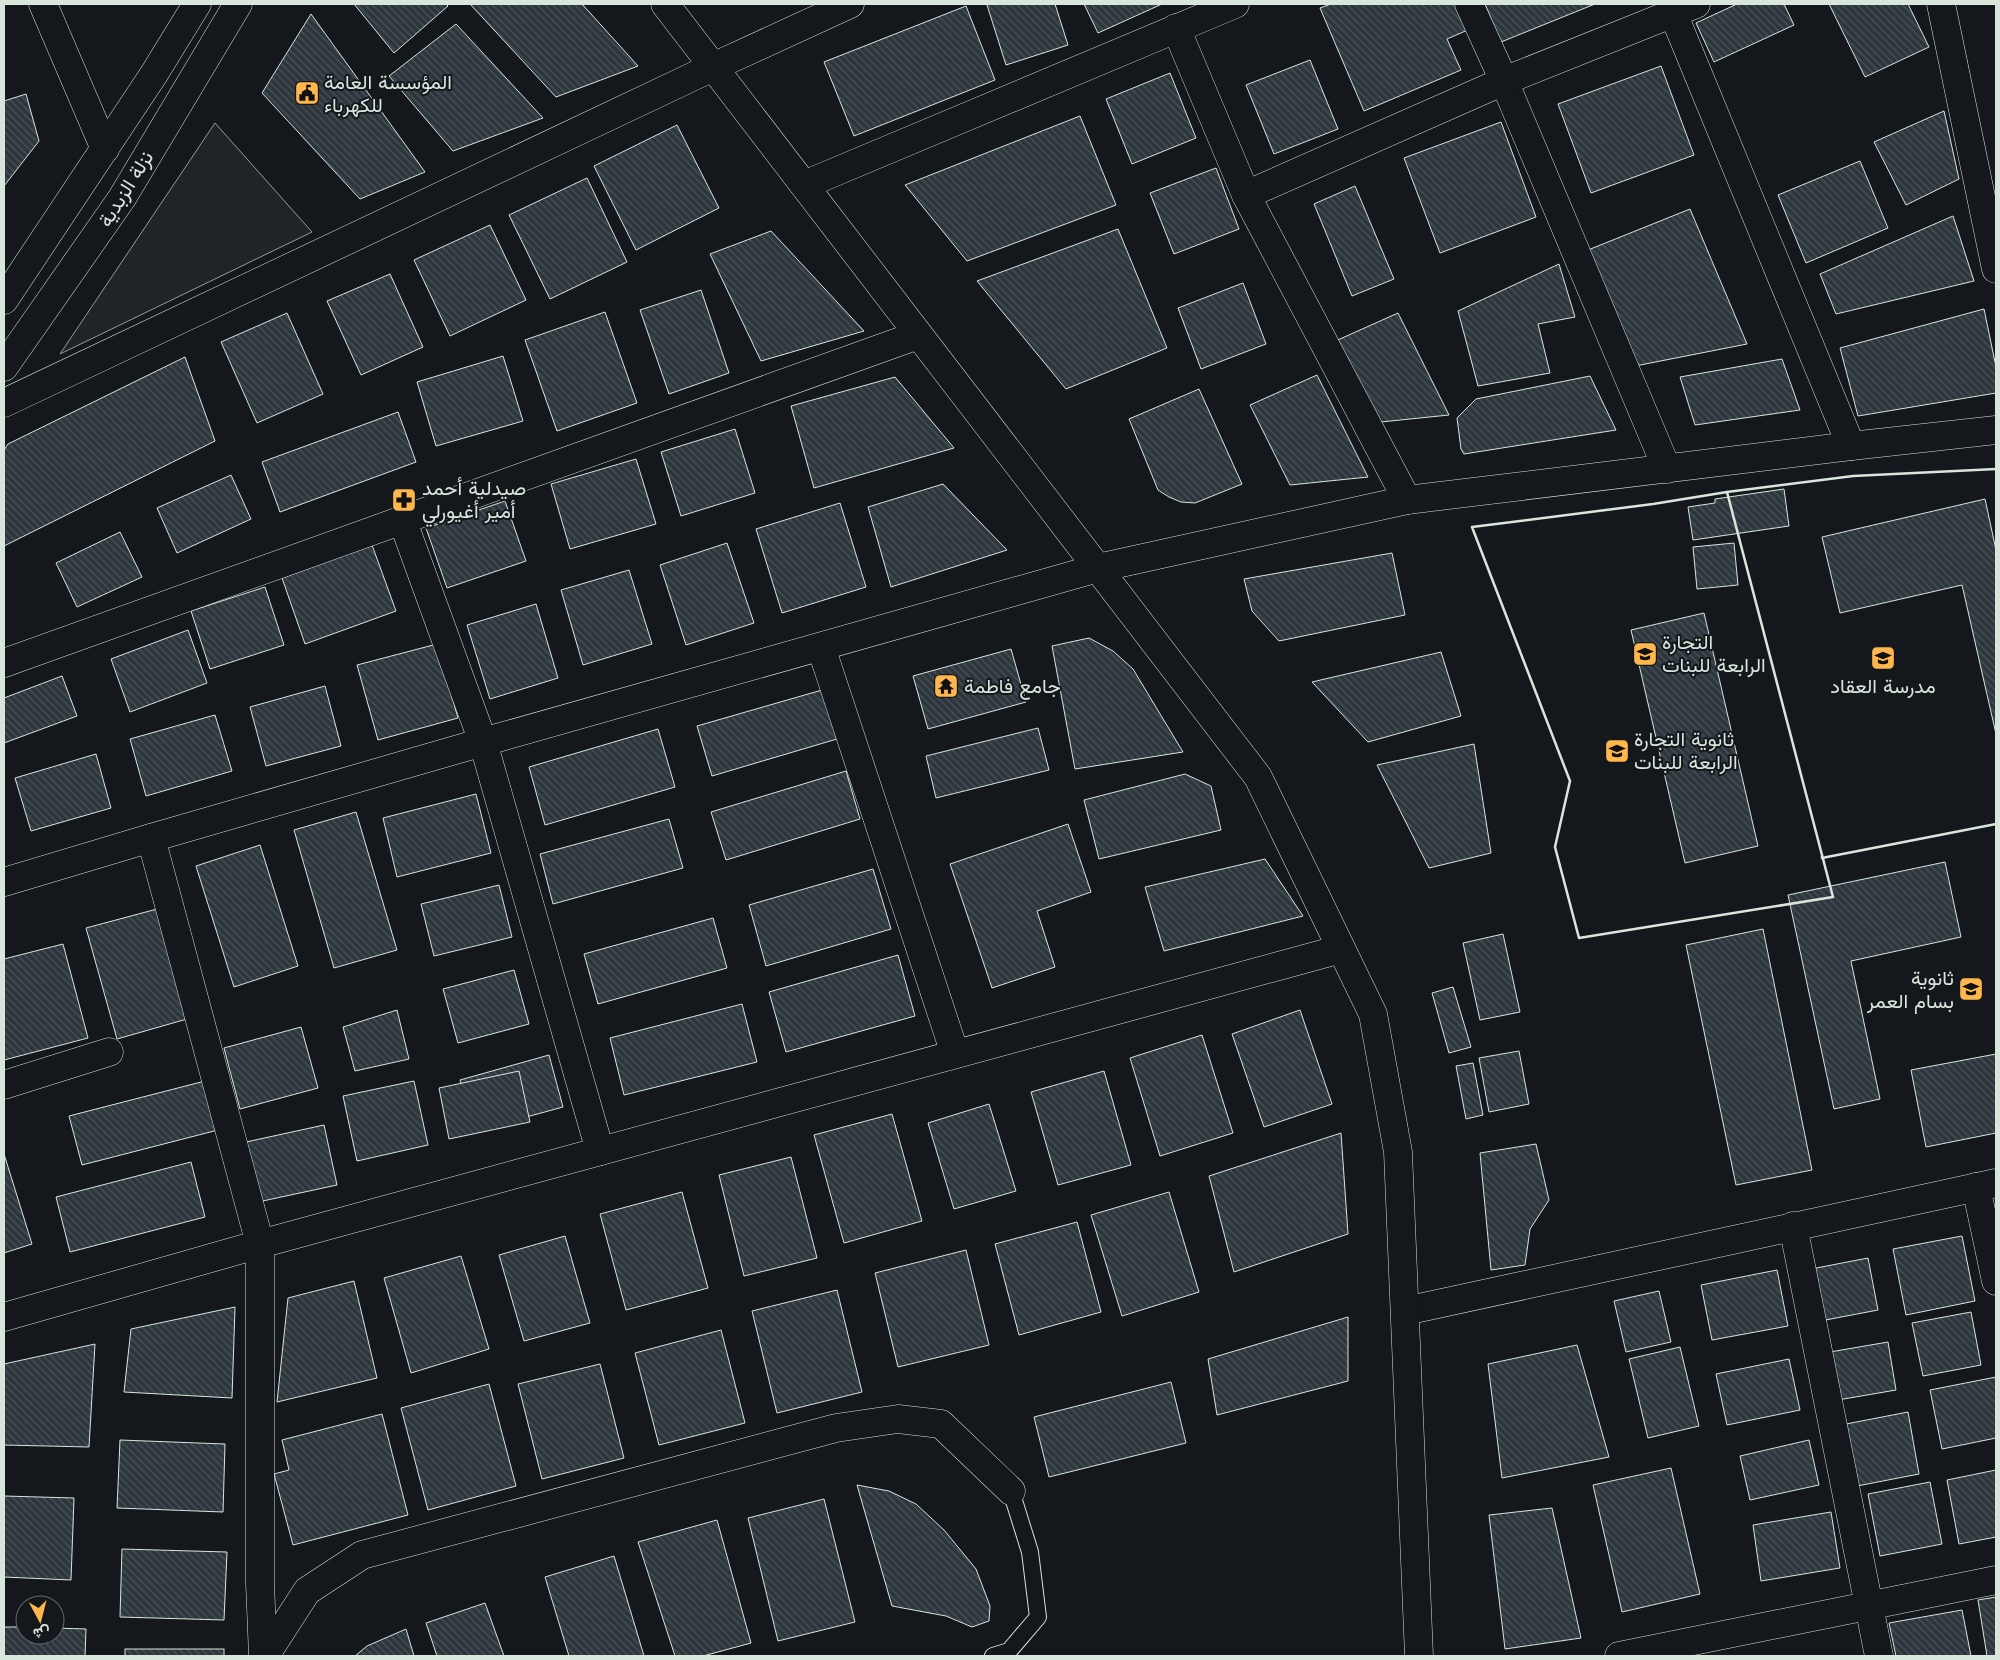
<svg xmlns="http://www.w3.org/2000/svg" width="2000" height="1660" viewBox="0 0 2000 1660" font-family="Jost,Vazirmatn,sans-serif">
  <defs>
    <pattern id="building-back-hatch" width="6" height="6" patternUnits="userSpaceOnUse" patternTransform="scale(1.25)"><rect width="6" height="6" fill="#2c363c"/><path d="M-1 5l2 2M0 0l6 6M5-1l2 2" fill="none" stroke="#4a5358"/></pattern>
  </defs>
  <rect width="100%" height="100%" fill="#14181c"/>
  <path fill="#202428" stroke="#939e99" d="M 215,123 L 312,232 L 60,354 Z"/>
  <g fill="url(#building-back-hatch)" stroke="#d8e6dc">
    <path d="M 354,4 L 446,4 L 448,6 L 394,53 Z"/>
    <path d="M 470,4 L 582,4 L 638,66 L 556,97 Z"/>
    <path d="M 990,4 L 1055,4 L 1068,45 L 1006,65 L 987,5 Z"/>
    <path d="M 1084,4 L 1162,4 L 1098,33 Z"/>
    <path d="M 1331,4 L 1459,4 L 1470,29 L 1447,39 L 1461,70 L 1364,111 L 1320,8 Z"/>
    <path d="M 1485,4 L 1595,4 L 1501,42 Z"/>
    <path d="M 1737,4 L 1784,4 L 1794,25 L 1714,62 L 1696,23 Z"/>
    <path d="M 1829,4 L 1908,4 L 1929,47 L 1865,77 Z"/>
    <path d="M 966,6 L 995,80 L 854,136 L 824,62 Z"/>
    <path d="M 311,14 L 425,172 L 360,199 L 262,93 Z"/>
    <path d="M 456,24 L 543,118 L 453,151 L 389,76 Z"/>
    <path d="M 1310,60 L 1338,129 L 1274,154 L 1246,85 Z"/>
    <path d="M 1661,66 L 1694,155 L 1591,193 L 1558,104 Z"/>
    <path d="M 1170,73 L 1196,138 L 1132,164 L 1106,99 Z"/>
    <path d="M 26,94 L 39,141 L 4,186 L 4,101 Z"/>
    <path d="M 1944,111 L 1959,179 L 1906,205 L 1874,142 Z"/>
    <path d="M 1080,116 L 1116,205 L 967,261 L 905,185 Z"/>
    <path d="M 1501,122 L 1536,217 L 1440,253 L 1404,158 Z"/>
    <path d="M 677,125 L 719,208 L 636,250 L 594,166 Z"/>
    <path d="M 1860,161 L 1888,228 L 1806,263 L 1778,195 Z"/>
    <path d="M 1216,168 L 1239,229 L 1174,254 L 1150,193 Z"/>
    <path d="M 587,178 L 627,262 L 550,299 L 509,215 Z"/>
    <path d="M 1355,186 L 1394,279 L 1352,296 L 1314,204 Z"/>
    <path d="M 1690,209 L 1747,344 L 1630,367 L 1583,252 Z"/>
    <path d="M 1953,216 L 1974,281 L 1836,314 L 1820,274 Z"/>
    <path d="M 490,225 L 526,300 L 450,336 L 414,260 Z"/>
    <path d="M 1118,229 L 1167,348 L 1066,389 L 977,281 Z"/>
    <path d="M 771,231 L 864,331 L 761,361 L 710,254 Z"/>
    <path d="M 1559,264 L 1575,317 L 1538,324 L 1550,373 L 1478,386 L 1458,311 Z"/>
    <path d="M 390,274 L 423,347 L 361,375 L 327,301 Z"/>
    <path d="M 1243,283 L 1266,344 L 1201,369 L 1178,308 Z"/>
    <path d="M 701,290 L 729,373 L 669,394 L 640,310 Z"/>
    <path d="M 1984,309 L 1996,367 L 1996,393 L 1858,416 L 1840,348 Z"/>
    <path d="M 605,312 L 637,403 L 557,431 L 525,340 Z"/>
    <path d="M 287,313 L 323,394 L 257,423 L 221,342 Z"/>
    <path d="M 1398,313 L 1449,415 L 1371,423 L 1331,343 Z"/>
    <path d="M 503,356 L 523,421 L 436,446 L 417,382 Z"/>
    <path d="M 185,357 L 215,441 L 4,546 L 4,450 L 8,444 Z"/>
    <path d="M 1782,359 L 1800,410 L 1695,425 L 1680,377 Z"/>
    <path d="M 1317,375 L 1368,477 L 1290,485 L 1250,405 Z"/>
    <path d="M 1590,376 L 1616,430 L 1464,454 L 1461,449 L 1457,418 L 1476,399 Z"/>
    <path d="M 895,377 L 954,448 L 814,488 L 791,406 Z"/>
    <path d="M 1199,389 L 1242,484 L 1195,503 L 1181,502 L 1169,497 L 1158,490 L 1129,419 Z"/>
    <path d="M 398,412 L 416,462 L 280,512 L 262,462 Z"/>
    <path d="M 735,429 L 755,493 L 681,516 L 661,452 Z"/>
    <path d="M 636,459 L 656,524 L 570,549 L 551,484 Z"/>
    <path d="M 231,475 L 251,519 L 177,553 L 157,508 Z"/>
    <path d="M 943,484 L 1007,550 L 891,587 L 868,507 Z"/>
    <path d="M 1784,489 L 1789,526 L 1693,540 L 1688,507 L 1715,503 L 1715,499 Z"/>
    <path d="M 1985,499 L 1996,550 L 1996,734 L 1962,585 L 1840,613 L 1822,537 Z"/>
    <path d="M 505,501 L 526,561 L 447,588 L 426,528 Z"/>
    <path d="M 840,503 L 866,587 L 782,613 L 756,529 Z"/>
    <path d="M 120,532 L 142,577 L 77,607 L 56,563 Z"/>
    <path d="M 727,543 L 754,623 L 686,645 L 660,565 Z"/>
    <path d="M 1734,543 L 1738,585 L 1697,589 L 1693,547 Z"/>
    <path d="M 372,545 L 396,611 L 305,644 L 282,578 Z"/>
    <path d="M 1392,553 L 1405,615 L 1279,641 L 1252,611 L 1244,579 Z"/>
    <path d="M 629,570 L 652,644 L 583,665 L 561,590 Z"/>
    <path d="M 265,587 L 284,645 L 210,669 L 191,611 Z"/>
    <path d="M 536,604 L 558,678 L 490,699 L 467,625 Z"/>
    <path d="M 1704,613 L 1758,846 L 1685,863 L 1631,630 Z"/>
    <path d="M 188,630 L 207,683 L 130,712 L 111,659 Z"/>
    <path d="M 1089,638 L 1113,651 L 1133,669 L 1183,752 L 1075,769 L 1052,646 Z"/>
    <path d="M 437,644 L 458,718 L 378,740 L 357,665 Z"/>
    <path d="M 1011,649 L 1026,702 L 928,729 L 913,676 Z"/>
    <path d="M 1441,652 L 1461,716 L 1368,742 L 1312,682 Z"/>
    <path d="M 62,676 L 77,716 L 4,743 L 4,698 Z"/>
    <path d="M 325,686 L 341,746 L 266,766 L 250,707 Z"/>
    <path d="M 822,690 L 837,739 L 712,776 L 697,726 Z"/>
    <path d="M 215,715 L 232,771 L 146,796 L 130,739 Z"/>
    <path d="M 1038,728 L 1049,770 L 936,798 L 926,756 Z"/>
    <path d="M 658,729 L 675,787 L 545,825 L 529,767 Z"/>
    <path d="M 1474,744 L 1491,853 L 1429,868 L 1377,765 Z"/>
    <path d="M 96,754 L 111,808 L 31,831 L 15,778 Z"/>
    <path d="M 846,771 L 860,819 L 726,860 L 711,812 Z"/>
    <path d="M 1185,774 L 1211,786 L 1221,830 L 1099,859 L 1084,800 Z"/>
    <path d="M 476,794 L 491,853 L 397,877 L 383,818 Z"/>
    <path d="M 356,812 L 397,950 L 334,968 L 294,830 Z"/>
    <path d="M 669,819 L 683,868 L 553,904 L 540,854 Z"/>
    <path d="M 1068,824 L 1091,892 L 1037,911 L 1055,967 L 992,988 L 950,864 Z"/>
    <path d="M 260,845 L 298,966 L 234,987 L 196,866 Z"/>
    <path d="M 1265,859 L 1303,916 L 1164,951 L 1145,887 Z"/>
    <path d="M 1945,862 L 1961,937 L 1851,961 L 1880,1099 L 1834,1109 L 1788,895 Z"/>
    <path d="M 873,869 L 891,929 L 766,966 L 749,905 Z"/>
    <path d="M 499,885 L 512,937 L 434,956 L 421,904 Z"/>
    <path d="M 157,909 L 187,1019 L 117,1039 L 86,928 Z"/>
    <path d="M 713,918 L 727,968 L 598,1004 L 584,954 Z"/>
    <path d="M 1763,929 L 1812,1170 L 1736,1185 L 1686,945 Z"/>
    <path d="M 1503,934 L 1520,1012 L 1480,1020 L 1463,943 Z"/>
    <path d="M 63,944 L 88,1038 L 4,1060 L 4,959 Z"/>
    <path d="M 898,955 L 915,1016 L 786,1052 L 769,992 Z"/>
    <path d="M 514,970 L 529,1024 L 458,1043 L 443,989 Z"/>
    <path d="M 1453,987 L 1471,1047 L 1449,1053 L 1432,993 Z"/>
    <path d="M 742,1004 L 757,1062 L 624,1095 L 610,1038 Z"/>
    <path d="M 397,1010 L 409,1059 L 355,1071 L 343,1027 Z"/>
    <path d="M 1300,1010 L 1332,1104 L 1264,1127 L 1232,1034 Z"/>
    <path d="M 301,1027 L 318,1088 L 240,1109 L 224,1048 Z"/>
    <path d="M 1202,1035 L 1233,1133 L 1160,1156 L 1130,1058 Z"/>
    <path d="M 1519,1051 L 1529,1104 L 1489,1112 L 1479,1058 Z"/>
    <path d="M 1996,1054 L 1996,1133 L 1926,1147 L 1911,1070 Z"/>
    <path d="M 549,1055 L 563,1107 L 475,1131 L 460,1080 Z"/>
    <path d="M 1473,1063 L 1483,1115 L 1466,1119 L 1456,1066 Z"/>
    <path d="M 519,1071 L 530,1122 L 449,1139 L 439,1088 Z"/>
    <path d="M 1104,1071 L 1131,1165 L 1058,1185 L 1031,1092 Z"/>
    <path d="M 205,1081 L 218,1130 L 82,1165 L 69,1116 Z"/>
    <path d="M 414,1081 L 428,1145 L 357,1161 L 343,1096 Z"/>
    <path d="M 989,1104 L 1016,1191 L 954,1209 L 928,1123 Z"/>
    <path d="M 892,1114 L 922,1221 L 844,1243 L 814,1135 Z"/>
    <path d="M 324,1125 L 337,1185 L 258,1202 L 246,1142 Z"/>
    <path d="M 1341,1133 L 1348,1234 L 1234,1272 L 1209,1176 Z"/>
    <path d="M 1536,1144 L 1549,1200 L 1530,1229 L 1525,1265 L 1491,1270 L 1480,1153 Z"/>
    <path d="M 4,1154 L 32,1244 L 4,1253 Z"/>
    <path d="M 791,1157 L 817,1258 L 744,1276 L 719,1175 Z"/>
    <path d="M 191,1162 L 205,1217 L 70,1252 L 56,1197 Z"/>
    <path d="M 682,1192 L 708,1288 L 626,1310 L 600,1214 Z"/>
    <path d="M 1169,1192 L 1199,1292 L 1122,1316 L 1091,1215 Z"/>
    <path d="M 1077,1222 L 1101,1312 L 1019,1335 L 995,1244 Z"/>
    <path d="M 565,1236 L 590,1323 L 524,1341 L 499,1255 Z"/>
    <path d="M 1962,1236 L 1975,1301 L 1906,1315 L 1893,1249 Z"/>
    <path d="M 966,1250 L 989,1345 L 898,1367 L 875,1273 Z"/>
    <path d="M 461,1256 L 489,1349 L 411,1373 L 384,1278 Z"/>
    <path d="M 1868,1258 L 1878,1310 L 1815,1322 L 1806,1270 Z"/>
    <path d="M 1777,1270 L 1788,1326 L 1712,1340 L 1701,1285 Z"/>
    <path d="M 354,1281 L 377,1378 L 277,1402 L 288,1298 Z"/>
    <path d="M 837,1290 L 862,1392 L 777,1413 L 752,1311 Z"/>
    <path d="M 1659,1291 L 1671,1342 L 1626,1352 L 1614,1301 Z"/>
    <path d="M 235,1307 L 232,1398 L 124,1392 L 131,1329 Z"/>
    <path d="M 1971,1312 L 1981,1365 L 1923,1376 L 1912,1323 Z"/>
    <path d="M 1348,1317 L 1348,1381 L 1217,1415 L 1208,1359 Z"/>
    <path d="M 721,1330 L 745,1423 L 659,1445 L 635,1353 Z"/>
    <path d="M 1888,1342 L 1896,1390 L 1832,1401 L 1824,1353 Z"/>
    <path d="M 95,1344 L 89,1447 L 4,1445 L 4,1364 Z"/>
    <path d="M 1577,1345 L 1609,1457 L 1502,1478 L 1488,1364 Z"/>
    <path d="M 1680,1347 L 1699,1426 L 1648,1438 L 1629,1359 Z"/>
    <path d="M 1789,1359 L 1800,1410 L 1727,1425 L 1716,1374 Z"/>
    <path d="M 600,1364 L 624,1458 L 542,1479 L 518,1384 Z"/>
    <path d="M 1996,1377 L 1996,1438 L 1942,1449 L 1930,1390 Z"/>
    <path d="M 1171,1382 L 1186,1443 L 1049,1477 L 1034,1417 Z"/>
    <path d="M 489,1384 L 516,1486 L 428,1510 L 401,1408 Z"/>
    <path d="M 1908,1412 L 1919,1474 L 1857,1486 L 1846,1424 Z"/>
    <path d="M 382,1414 L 408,1515 L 293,1545 L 274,1474 L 289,1470 L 282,1440 Z"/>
    <path d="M 120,1440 L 225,1444 L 223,1512 L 117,1508 Z"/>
    <path d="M 1809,1440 L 1819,1485 L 1750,1500 L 1740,1456 Z"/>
    <path d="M 1671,1468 L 1700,1594 L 1622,1612 L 1593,1485 Z"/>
    <path d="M 1996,1470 L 1996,1537 L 1959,1544 L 1947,1480 Z"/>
    <path d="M 1930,1482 L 1942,1544 L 1880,1556 L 1868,1494 Z"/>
    <path d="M 857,1485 L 889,1491 L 916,1504 L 944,1530 L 976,1569 L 990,1606 L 989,1621 L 972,1627 L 946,1616 L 892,1606 Z"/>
    <path d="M 4,1496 L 74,1498 L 71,1580 L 4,1577 Z"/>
    <path d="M 824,1499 L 855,1622 L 778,1641 L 748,1518 Z"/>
    <path d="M 1552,1508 L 1581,1638 L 1505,1649 L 1489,1515 Z"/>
    <path d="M 1831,1512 L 1840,1568 L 1761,1581 L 1753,1525 Z"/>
    <path d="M 717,1520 L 751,1643 L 703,1656 L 675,1656 L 638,1542 Z"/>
    <path d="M 122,1549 L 227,1552 L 224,1620 L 120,1617 Z"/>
    <path d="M 614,1556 L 644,1656 L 569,1656 L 545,1577 Z"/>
    <path d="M 1996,1597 L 1996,1656 L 1987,1656 L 1978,1600 Z"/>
    <path d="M 485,1603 L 504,1656 L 437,1656 L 426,1623 Z"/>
    <path d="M 1962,1610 L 1971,1656 L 1896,1656 L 1889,1623 Z"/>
    <path d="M 4,1627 L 25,1627 L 25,1635 L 55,1635 L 55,1628 L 86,1629 L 85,1656 L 4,1656 Z"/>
    <path d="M 406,1629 L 414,1656 L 355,1656 L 367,1646 Z"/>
    <rect x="125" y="1649" width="99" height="7"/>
  </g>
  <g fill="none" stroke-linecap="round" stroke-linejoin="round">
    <defs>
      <path id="service" d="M 993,1656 L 1009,1651 L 1038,1617 L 1030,1552 L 1011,1491"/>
      <g id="minor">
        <path d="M 43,4 L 105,149"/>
        <path d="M 1469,4 L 1504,81 L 1667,469"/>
        <path d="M 1941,4 L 1996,269"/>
        <path d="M 1673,13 L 1851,446"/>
        <path d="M 1176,28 L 1246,195 L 1407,500"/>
        <path d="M 804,185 L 1235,4"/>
        <path d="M 1246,195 L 1504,81 L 1696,4"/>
        <path d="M 4,403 L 713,67 L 850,4"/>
        <path d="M 402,519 L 483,742 L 600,1151"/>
        <path d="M 821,647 L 955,1054"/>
        <path d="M 4,663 L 918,335"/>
        <path d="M 151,838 L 260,1244 L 260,1583 L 263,1656"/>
        <path d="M 4,882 L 151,838 L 483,742 L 1098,568 L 1407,500 L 1851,446 L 1996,430"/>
        <path d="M 4,1085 L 109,1052"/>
        <path d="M 1976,1187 L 1996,1281"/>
        <path d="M 1793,1226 L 1879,1656"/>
        <path d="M 1405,1311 L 1996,1183"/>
        <path d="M 4,1317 L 260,1244 L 1341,949"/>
        <path d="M 265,1656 L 307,1591 L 362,1555 L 836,1428 L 898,1419 L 941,1424 L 1011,1491"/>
        <path d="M 1619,1656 L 1996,1580"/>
      </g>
      <path id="tertiary" d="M 665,4 L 1258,777 L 1373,1014 L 1398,1152 L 1419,1656"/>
      <g id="secondary">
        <path d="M 4,300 L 154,74 L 197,4"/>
        <path d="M 4,367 L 122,198 L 238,4"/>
      </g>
    </defs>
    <use href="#service" stroke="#d8e6dc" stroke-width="18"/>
    <use href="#minor" stroke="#d8e6dc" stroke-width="29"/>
    <use href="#tertiary" stroke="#d8e6dc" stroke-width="29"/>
    <use href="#secondary" stroke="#d8e6dc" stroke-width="29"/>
    <use href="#service" stroke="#14181c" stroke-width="16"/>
    <use href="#minor" stroke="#14181c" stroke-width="28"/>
    <use href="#tertiary" stroke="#14181c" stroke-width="28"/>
    <use href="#secondary" stroke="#14181c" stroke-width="28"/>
    <g stroke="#d8e6dc" stroke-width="2.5">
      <path d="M 1727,492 L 1833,897 L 1579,938 L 1555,847 L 1570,781 L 1472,527 L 1653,504 Z"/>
      <path d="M 1727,493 L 1727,492 L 1853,476 L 1996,469"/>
      <path d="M 1822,856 L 1822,858 L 1996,824"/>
    </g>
  </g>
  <defs>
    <symbol id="civic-square" viewBox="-11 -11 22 22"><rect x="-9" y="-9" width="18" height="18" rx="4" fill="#ffb74d" stroke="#14181c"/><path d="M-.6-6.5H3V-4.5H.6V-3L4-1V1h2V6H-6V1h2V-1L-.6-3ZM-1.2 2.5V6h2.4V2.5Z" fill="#111"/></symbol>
    <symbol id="pharmacy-square" viewBox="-11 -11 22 22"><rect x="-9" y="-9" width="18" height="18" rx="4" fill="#ffb74d" stroke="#14181c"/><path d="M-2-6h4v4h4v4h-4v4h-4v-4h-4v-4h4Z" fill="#111"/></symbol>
    <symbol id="school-square" viewBox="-11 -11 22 22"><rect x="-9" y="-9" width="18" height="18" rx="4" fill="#ffb74d" stroke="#14181c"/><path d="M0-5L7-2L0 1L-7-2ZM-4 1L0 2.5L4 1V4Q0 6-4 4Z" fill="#111"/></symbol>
    <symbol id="temple-square" viewBox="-11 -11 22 22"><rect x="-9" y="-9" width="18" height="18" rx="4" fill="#ffb74d" stroke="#14181c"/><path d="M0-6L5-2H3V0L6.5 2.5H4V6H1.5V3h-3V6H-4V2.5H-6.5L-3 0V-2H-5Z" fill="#111"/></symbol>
  </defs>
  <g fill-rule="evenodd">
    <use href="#civic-square" x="293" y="79" width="28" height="28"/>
    <use href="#pharmacy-square" x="390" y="486" width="28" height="28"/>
    <use href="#school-square" x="1631" y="640" width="28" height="28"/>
    <use href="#school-square" x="1869" y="644" width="28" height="28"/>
    <use href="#temple-square" x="932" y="672" width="28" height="28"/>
    <use href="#school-square" x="1603" y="737" width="28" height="28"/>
    <use href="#school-square" x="1957" y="975" width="28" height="28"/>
  </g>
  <g text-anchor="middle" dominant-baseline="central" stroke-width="4" stroke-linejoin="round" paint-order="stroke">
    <g font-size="20" fill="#d8e6dc" stroke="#14181c" text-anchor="start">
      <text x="324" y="82">المؤسسة العامة<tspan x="324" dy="23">للكهرباء</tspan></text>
      <text x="422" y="488">صيدلية أحمد<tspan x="422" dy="23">أمير أغيورلي</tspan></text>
      <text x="1662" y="642">التجارة<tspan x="1662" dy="23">الرابعة للبنات</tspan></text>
      <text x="964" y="686">جامع فاطمة</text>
      <text x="1883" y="686" text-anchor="middle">مدرسة العقاد</text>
      <text x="1634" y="739">ثانوية التجارة<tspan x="1634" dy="23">الرابعة للبنات</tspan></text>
      <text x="1954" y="978" text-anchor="end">ثانوية<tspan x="1954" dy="23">بسام العمر</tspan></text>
    </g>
    <g font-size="20" fill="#d8e6dc" stroke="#14181c">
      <text transform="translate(126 189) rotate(-58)">نزلة الزبدية</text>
    </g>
  </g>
  <rect width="2000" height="1660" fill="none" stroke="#d8e6dc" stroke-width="10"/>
  <g transform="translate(40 1620) rotate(173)"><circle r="24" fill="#14181c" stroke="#626a69"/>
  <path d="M0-4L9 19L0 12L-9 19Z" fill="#ffb74d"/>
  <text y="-8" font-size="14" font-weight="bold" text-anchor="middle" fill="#d8e6dc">ش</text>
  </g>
</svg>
